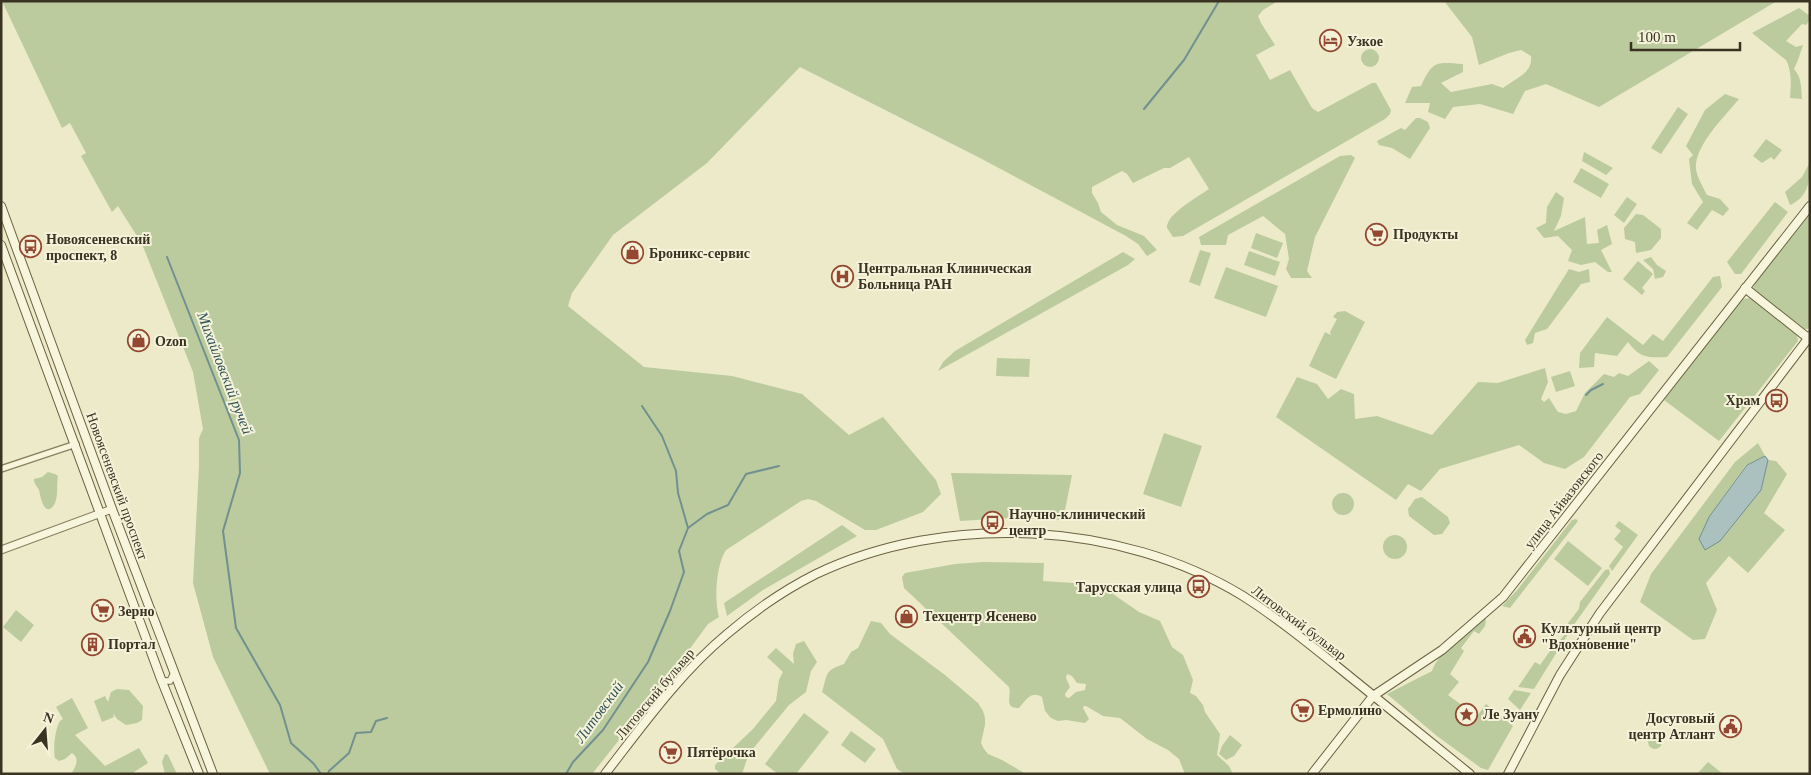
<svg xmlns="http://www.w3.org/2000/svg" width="1811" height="775" viewBox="0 0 1811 775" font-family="Georgia,serif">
  <rect width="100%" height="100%" fill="#edeaca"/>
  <g fill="#bbcb9e" fill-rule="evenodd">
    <path d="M 2,1 L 1278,1 L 1263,10 L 1258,16 L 1261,23 L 1275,45 L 1256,55 L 1270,80 L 1290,70 L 1312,108 L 1318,112 L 1372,83 L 1376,83 L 1391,110 L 1390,114 L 1385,119 L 1183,236 L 1173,237 L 1167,228 C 1166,214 1198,197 1209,189 L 1189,157 L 1170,168 L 1164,168 L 1133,183 L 1127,174 L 1122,171 L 1092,187 L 1092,193 L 1098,203 L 1101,212 L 1117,225 L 1144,236 L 1157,250 L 1147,256 L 1138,244 L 1126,236 L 980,158 L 800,67 L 707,163 L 613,235 L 572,293 L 568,306 L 644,367 L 732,376 L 802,394 L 849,435 L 883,417 L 936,480 L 941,494 L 923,512 L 876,530 L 865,530 L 816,501 L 808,499 L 801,501 L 726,550 C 716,565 714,600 719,617 L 708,624 L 670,676 L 592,774 L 270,774 L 213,657 L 193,583 L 199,466 L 199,438 L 203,429 L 193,372 L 142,244 L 118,206 L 112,212 L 81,156 L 86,153 L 70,123 L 62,128 Z"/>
    <path d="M 1444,1 L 1777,1 L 1599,107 L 1546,84 L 1525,91 L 1513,114 L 1480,104 L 1453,107 L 1445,119 L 1428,112 L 1430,103 L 1405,103 L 1412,87 L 1421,86 C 1433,60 1436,62 1463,64 L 1463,72 L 1441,83 L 1451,92 L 1492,84 L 1503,88 C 1516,78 1533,73 1531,56 L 1521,50 L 1509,53 L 1479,65 L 1472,37 Z"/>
    <path d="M 1799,8 L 1810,16 L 1810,20 L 1806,25 L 1802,24 L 1786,41 L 1796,47 L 1803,45 L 1798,60 L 1794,69 C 1802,78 1801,87 1802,99 L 1790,98 C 1791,85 1792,71 1786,60 L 1752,33 Z"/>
    <circle cx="1370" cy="58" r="9"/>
    <path d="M 1725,94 L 1739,99 C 1725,116 1694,146 1696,169 C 1697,177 1703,187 1707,195 L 1720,199 L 1729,209 L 1723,216 L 1712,210 L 1697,230 L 1687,223 L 1703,202 L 1692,184 L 1689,159 L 1693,155 L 1686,146 L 1705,110 Z"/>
    <path d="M 1678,107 L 1688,114 L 1661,154 L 1651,148 Z"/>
    <path d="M 1416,118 L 1420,118 L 1428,122 L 1430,128 L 1410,159 L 1392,148 L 1379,145 L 1377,141 L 1401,128 L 1405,130 Z"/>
    <path d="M 1766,139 L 1782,150 L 1774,160 L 1771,157 L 1762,163 L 1753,156 Z"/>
    <path d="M 1584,152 L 1613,168 L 1606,175 L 1582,161 Z"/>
    <path d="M 1351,155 L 1355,158 L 1315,237 L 1307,271 L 1312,278 L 1291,278 L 1286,269 L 1289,259 L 1285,234 L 1263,216 L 1228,235 L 1226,245 L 1201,245 L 1199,237 L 1340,156 Z"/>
    <path d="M 1810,162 C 1810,180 1809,197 1790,205 L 1785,192 L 1802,177 Z"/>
    <path d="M 1581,168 L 1609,184 L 1601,198 L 1573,182 Z"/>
    <path d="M 1556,192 L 1564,198 L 1561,216 L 1554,231 L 1585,217 L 1587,244 L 1599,243 L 1597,230 L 1607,225 L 1612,244 L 1601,250 L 1612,272 L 1608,272 L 1595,262 L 1581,265 L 1568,261 L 1572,250 L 1558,236 L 1544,238 L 1536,228 L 1546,223 L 1547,207 Z"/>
    <path d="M 1627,197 L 1637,204 L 1624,223 L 1614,215 Z"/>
    <path d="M 1775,202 L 1788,212 L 1741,274 L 1735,274 L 1727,262 Z"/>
    <path d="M 1810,212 L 1810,326 L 1808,329 L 1802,329 L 1753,289 L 1755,283 Z"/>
    <path d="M 1636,214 L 1643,215 L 1661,229 L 1661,238 L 1651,250 L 1636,253 L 1635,242 L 1625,239 L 1624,228 Z"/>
    <path d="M 1256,233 L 1283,243 L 1277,258 L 1251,248 Z"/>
    <path d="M 1200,250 L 1211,253 L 1200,286 L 1189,282 Z"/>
    <path d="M 1249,251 L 1280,262 L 1275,276 L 1244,265 Z"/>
    <path d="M 1123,252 L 1135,259 L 1128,265 L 938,371 L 943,362 L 955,351 Z"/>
    <path d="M 1651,257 L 1657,265 L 1666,271 L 1663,277 L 1655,279 L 1653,269 L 1643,260 Z"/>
    <path d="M 1638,261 L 1653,274 L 1642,288 L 1645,291 L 1642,295 L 1623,279 Z"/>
    <path d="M 1226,267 L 1278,286 L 1266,317 L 1214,298 Z"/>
    <path d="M 1569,269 L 1579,272 L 1589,269 L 1590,282 L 1581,284 L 1547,329 L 1535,333 L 1533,343 L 1527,345 L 1525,340 Z"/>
    <path d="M 1720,276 L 1722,287 L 1667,357 C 1647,358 1640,358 1628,342 L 1617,356 L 1595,353 L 1594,367 L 1579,368 L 1580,353 L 1607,317 L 1643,345 L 1653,334 L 1663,341 L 1713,277 Z"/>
    <path d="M 1751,298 L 1797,335 L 1798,341 L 1719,441 L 1664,400 L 1742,299 Z"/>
    <path d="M 1345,311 L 1365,322 L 1336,379 L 1309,366 L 1325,332 L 1331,335 L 1330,332 L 1337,319 L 1333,317 L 1337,312 Z"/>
    <path d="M 997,358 L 1030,359 L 1029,377 L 996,376 Z"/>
    <path d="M 1649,361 L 1659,370 L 1640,394 L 1630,397 L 1584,457 L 1565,469 L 1544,463 L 1519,445 L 1440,469 L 1421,491 L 1408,484 L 1396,500 L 1276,417 L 1297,377 L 1317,384 L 1328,399 L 1341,389 L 1354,394 L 1355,419 L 1377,416 L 1432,435 L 1478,382 L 1498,383 L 1545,368 L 1548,382 L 1541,399 L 1544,402 L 1549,398 L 1558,412 L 1566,414 L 1576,411 L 1585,393 L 1604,374 L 1614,377 L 1619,373 L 1628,376 Z"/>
    <path d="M 1570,371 L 1575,386 L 1556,392 L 1551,377 Z"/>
    <path d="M 1164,433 L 1202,446 L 1181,507 L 1143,494 Z"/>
    <path d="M 1758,443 L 1765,456 L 1746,465 L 1709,517 L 1761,490 L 1768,460 L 1776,461 L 1787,474 L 1764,513 L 1785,530 L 1748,573 L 1729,556 L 1706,583 L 1717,610 L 1705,639 L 1693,640 L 1640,602 L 1651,574 L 1735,462 Z"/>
    <path d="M 48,472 L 55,474 L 58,476 C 56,485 59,497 54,505 C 44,519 40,494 39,490 C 37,486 34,484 34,479 L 42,477 Z"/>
    <path d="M 951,473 L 1072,475 L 1063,520 L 1010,518 L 960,521 Z"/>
    <circle cx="1343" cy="504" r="11"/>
    <path d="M 1422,497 L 1448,517 L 1450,523 L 1442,534 L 1434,535 L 1409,516 L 1408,509 L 1415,499 Z"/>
    <path d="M 1576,519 L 1578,521 L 1510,608 L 1502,606 L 1518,589 L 1572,520 Z"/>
    <path d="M 1619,521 L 1638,535 L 1612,571 L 1609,566 L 1623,547 L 1614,539 L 1621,531 L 1615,526 Z"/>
    <path d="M 842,525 L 857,536 L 763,590 L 727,616 L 724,603 Z"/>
    <circle cx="1395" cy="547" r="12"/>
    <path d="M 1568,541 L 1602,568 L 1588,586 L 1554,559 Z"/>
    <path d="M 983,562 L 1044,563 L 1043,581 L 1089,584 L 1114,591 L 1113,594 L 1139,612 L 1160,621 L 1172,647 L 1183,655 L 1193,680 L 1190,693 L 1196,696 L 1203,705 L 1205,712 L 1220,734 L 1217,755 L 1229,766 L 1233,774 L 1185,774 L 1179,759 L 1168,750 L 1147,739 L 1120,718 L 1103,716 L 1086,706 L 1084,706 L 1083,708 L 1089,719 L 1085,723 L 1066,720 L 1058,721 L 1051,718 L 1045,711 L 1042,697 C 1031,690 1025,701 1019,708 C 1003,709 1012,695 1009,687 L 904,588 L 902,577 L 905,573 L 955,564 ZM 1067,674 L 1072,676 L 1077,683 L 1086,684 L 1085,690 L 1076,692 L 1069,698 L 1066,697 L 1065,694 L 1070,687 L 1066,678 Z"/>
    <path d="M 1609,569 L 1610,574 L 1573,626 L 1534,689 L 1518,687 L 1535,662 L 1540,665 L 1555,644 L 1557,644 L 1568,630 L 1565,627 L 1579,609 L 1580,602 L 1605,570 Z"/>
    <path d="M 16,610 L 34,625 L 21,642 L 3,627 Z"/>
    <path d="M 1485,618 L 1486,620 L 1485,626 L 1479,634 L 1474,631 L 1461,648 L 1464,651 L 1450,674 L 1459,682 L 1448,695 L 1477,716 L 1486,704 L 1513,726 L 1488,770 L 1481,768 L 1437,736 L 1387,694 L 1432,671 C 1439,651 1468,632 1485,618 Z"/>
    <path d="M 871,621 L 881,623 L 890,634 L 945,675 L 978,703 L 983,711 L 985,718 L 985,725 L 981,743 L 984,749 L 988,754 L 1002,760 L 1026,774 L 904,774 L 897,769 L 883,739 L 822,692 C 828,673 824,671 844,664 L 851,652 L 858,648 Z"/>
    <path d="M 804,641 L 817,662 L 811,671 L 806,692 L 789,705 L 752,750 L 748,756 L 742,774 L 721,774 L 715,769 L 715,765 L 753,729 L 776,701 L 779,680 L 783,672 L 767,657 L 776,648 L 794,664 L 793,654 L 796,644 Z"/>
    <path d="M 117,689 L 129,690 L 143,706 L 142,720 L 137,723 L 126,725 L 117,719 L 113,713 L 114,717 L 102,722 L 94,701 L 105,696 L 108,702 L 111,692 Z"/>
    <path d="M 1514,690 L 1531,693 L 1520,710 L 1508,699 Z"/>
    <path d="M 72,698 L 88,728 L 75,735 L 105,766 L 139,748 L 148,763 L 131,774 L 71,774 C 76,767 80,758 72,753 L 65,759 L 59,761 L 55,758 C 53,748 55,729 60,721 L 63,719 L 56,707 Z"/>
    <path d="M 804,713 L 829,732 L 796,774 L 778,774 L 765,764 Z"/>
    <path d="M 851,731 L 876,749 L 865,763 L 841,745 Z"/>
    <circle cx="1655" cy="742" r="7"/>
    <path d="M 1230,735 L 1242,745 L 1234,756 L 1226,760 L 1219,754 L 1222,746 Z"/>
    <path d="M 165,754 L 168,755 L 177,774 L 165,774 L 162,762 Z"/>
    <path d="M 1708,762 L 1723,774 L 1697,774 Z"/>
  </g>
  <path fill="#aac1c0" stroke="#71908f" d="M 1765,456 L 1768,460 L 1761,490 L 1720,541 L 1705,550 L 1699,539 L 1709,517 L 1747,465 Z"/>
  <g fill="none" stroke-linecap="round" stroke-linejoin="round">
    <g stroke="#71908f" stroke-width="2">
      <path d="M 1144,109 L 1184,60 L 1219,1"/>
      <path d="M 167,257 L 239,440 L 240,473 L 223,531 L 236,628 L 280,705 L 291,743 L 314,764 L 321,774"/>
      <path d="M 1586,395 L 1591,390 L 1603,384"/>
      <path d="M 642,406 L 662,436 L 676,471 L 678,493 L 688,528"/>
      <path d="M 328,774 L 329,771 L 349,753 L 356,733 L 371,732 L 376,721 L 387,718"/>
      <path d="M 566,774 L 573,762 L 603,730 L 648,662 L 670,611 L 684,572 L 679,551 L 688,528 L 707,514 L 728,505 L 746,474 L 779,466"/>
    </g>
    <defs>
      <g id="minor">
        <path d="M 1,469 L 76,444"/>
        <path d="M 161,679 L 165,681 L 170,681 L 174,673"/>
      </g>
      <path id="tertiary" d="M 1,550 L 112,509"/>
      <g id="secondary">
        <path d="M 1,206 L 112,509 L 213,774"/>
        <path d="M 1,245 L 161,679 L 199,774"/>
        <path d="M 1745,288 L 1808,338"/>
        <path d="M 605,774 C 643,725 679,674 727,634 C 754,611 784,590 816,574 C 946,512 1120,521 1243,596 C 1276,617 1307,642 1338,667 C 1382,703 1426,738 1470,774"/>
        <path d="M 1312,774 L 1373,696 L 1442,650 L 1503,597 L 1810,206"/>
        <path d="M 1508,774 L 1560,675 L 1600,613 L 1810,336"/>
      </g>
    </defs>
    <use href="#minor" stroke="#887f5f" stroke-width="8"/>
    <use href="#tertiary" stroke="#887f5f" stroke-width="9"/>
    <use href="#secondary" stroke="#6a6042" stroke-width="10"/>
    <use href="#minor" stroke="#f7f6dd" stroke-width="5.5"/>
    <use href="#tertiary" stroke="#f7f6dd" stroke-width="7"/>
    <use href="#secondary" stroke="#f7f6dd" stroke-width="8"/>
  </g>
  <defs>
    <symbol id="hotel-ring" viewBox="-11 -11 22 22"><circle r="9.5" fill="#f4f3d9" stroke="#944832" stroke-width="1.5"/><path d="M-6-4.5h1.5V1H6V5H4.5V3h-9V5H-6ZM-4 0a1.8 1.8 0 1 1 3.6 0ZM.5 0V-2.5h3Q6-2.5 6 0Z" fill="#944832"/></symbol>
    <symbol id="supermarket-ring" viewBox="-11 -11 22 22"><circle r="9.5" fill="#f4f3d9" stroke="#944832" stroke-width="1.5"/><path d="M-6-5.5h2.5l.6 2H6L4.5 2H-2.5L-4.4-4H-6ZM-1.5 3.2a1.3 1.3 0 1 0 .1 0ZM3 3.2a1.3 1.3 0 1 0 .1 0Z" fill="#944832"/></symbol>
    <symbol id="bus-ring" viewBox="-11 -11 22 22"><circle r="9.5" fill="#f4f3d9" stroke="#944832" stroke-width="1.5"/><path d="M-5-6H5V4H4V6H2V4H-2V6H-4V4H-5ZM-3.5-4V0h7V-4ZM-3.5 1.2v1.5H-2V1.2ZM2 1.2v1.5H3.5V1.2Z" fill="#944832"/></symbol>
    <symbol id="shop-ring" viewBox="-11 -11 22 22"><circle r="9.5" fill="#f4f3d9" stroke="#944832" stroke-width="1.5"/><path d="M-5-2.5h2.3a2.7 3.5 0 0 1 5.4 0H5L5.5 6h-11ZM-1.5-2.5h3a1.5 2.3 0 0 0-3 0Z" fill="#944832"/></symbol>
    <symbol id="hospital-ring" viewBox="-11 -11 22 22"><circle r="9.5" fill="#f4f3d9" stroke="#944832" stroke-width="1.5"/><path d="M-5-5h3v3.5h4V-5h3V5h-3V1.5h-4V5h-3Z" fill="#944832"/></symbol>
    <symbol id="civic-ring" viewBox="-11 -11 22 22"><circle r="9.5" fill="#f4f3d9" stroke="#944832" stroke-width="1.5"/><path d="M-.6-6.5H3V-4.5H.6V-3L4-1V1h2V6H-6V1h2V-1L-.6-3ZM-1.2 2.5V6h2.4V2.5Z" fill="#944832"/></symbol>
    <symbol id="building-ring" viewBox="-11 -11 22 22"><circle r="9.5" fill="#f4f3d9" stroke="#944832" stroke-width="1.5"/><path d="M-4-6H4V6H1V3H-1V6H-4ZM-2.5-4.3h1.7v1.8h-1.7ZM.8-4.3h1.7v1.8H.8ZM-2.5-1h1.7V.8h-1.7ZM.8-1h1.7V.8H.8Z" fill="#944832"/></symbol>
    <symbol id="sight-ring" viewBox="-11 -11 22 22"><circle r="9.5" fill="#f4f3d9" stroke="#944832" stroke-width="1.5"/><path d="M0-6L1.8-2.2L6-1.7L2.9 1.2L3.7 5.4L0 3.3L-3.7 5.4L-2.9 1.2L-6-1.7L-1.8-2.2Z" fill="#944832"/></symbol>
  </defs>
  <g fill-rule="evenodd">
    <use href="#hotel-ring" x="1318" y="28" width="25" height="25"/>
    <use href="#supermarket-ring" x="1364" y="222" width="25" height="25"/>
    <use href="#bus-ring" x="18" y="234" width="25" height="25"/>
    <use href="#shop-ring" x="620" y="240" width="25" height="25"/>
    <use href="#hospital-ring" x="830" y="264" width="25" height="25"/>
    <use href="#shop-ring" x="126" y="328" width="25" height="25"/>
    <use href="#bus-ring" x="1764" y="388" width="25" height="25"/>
    <use href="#bus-ring" x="980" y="510" width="25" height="25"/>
    <use href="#bus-ring" x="1186" y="574" width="25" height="25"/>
    <use href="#supermarket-ring" x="90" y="598" width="25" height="25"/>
    <use href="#shop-ring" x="894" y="604" width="25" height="25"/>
    <use href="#civic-ring" x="1512" y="624" width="25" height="25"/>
    <use href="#building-ring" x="80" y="632" width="25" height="25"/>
    <use href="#supermarket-ring" x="1290" y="698" width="25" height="25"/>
    <use href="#sight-ring" x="1454" y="702" width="25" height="25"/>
    <use href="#civic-ring" x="1718" y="714" width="25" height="25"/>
    <use href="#supermarket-ring" x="658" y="740" width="25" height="25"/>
  </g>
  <g text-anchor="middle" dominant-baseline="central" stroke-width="4" stroke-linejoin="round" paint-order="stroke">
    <g font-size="14" font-weight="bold" fill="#3a3322" stroke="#f4f3d9" text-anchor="start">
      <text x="1347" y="41">Узкое</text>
      <text x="1393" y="234">Продукты</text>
      <text x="46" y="239">Новоясеневский<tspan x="46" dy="16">проспект, 8</tspan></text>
      <text x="649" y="253">Броникс-сервис</text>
      <text x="858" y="268">Центральная Клиническая<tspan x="858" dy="16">Больница РАН</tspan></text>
      <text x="155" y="341">Ozon</text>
      <text x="1760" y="400" text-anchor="end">Храм</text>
      <text x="1009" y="514">Научно-клинический<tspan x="1009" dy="16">центр</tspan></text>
      <text x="1182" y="587" text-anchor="end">Тарусская улица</text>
      <text x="118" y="611">Зерно</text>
      <text x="923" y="616">Техцентр Ясенево</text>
      <text x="1541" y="628">Культурный центр<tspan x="1541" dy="16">"Вдохновение"</tspan></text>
      <text x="108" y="644">Портал</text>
      <text x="1318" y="710">Ермолино</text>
      <text x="1483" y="714">Ле Зуану</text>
      <text x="1715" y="718" text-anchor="end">Досуговый<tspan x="1715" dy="16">центр Атлант</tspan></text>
      <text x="687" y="752">Пятёрочка</text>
    </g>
    <g font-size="14" fill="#3a3322" stroke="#f4f3d9">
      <text transform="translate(117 486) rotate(70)">Новоясеневский проспект</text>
      <text transform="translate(1564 500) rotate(-52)">улица Айвазовского</text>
      <text transform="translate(1299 623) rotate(37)">Литовский бульвар</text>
      <text transform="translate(655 694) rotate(-50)">Литовский бульвар</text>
    </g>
    <g font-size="15" font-style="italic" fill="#325259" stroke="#f4f3d9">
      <text transform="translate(225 373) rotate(69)">Михайловский ручей</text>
      <text transform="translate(599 712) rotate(-54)">Литовский</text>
    </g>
  </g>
  <rect width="1811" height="775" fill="none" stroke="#3a3322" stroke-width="5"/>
  <g transform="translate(45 730) rotate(17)" stroke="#f4f3d9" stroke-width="4" paint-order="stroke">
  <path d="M0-4L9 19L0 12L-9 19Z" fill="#3a3322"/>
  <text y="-8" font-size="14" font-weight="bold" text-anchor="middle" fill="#3a3322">N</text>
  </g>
  <path d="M1631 42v8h109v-8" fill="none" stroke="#3a3322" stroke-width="2.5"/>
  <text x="1638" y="42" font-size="15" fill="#3a3322" stroke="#f4f3d9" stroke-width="4" paint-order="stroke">100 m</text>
</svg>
